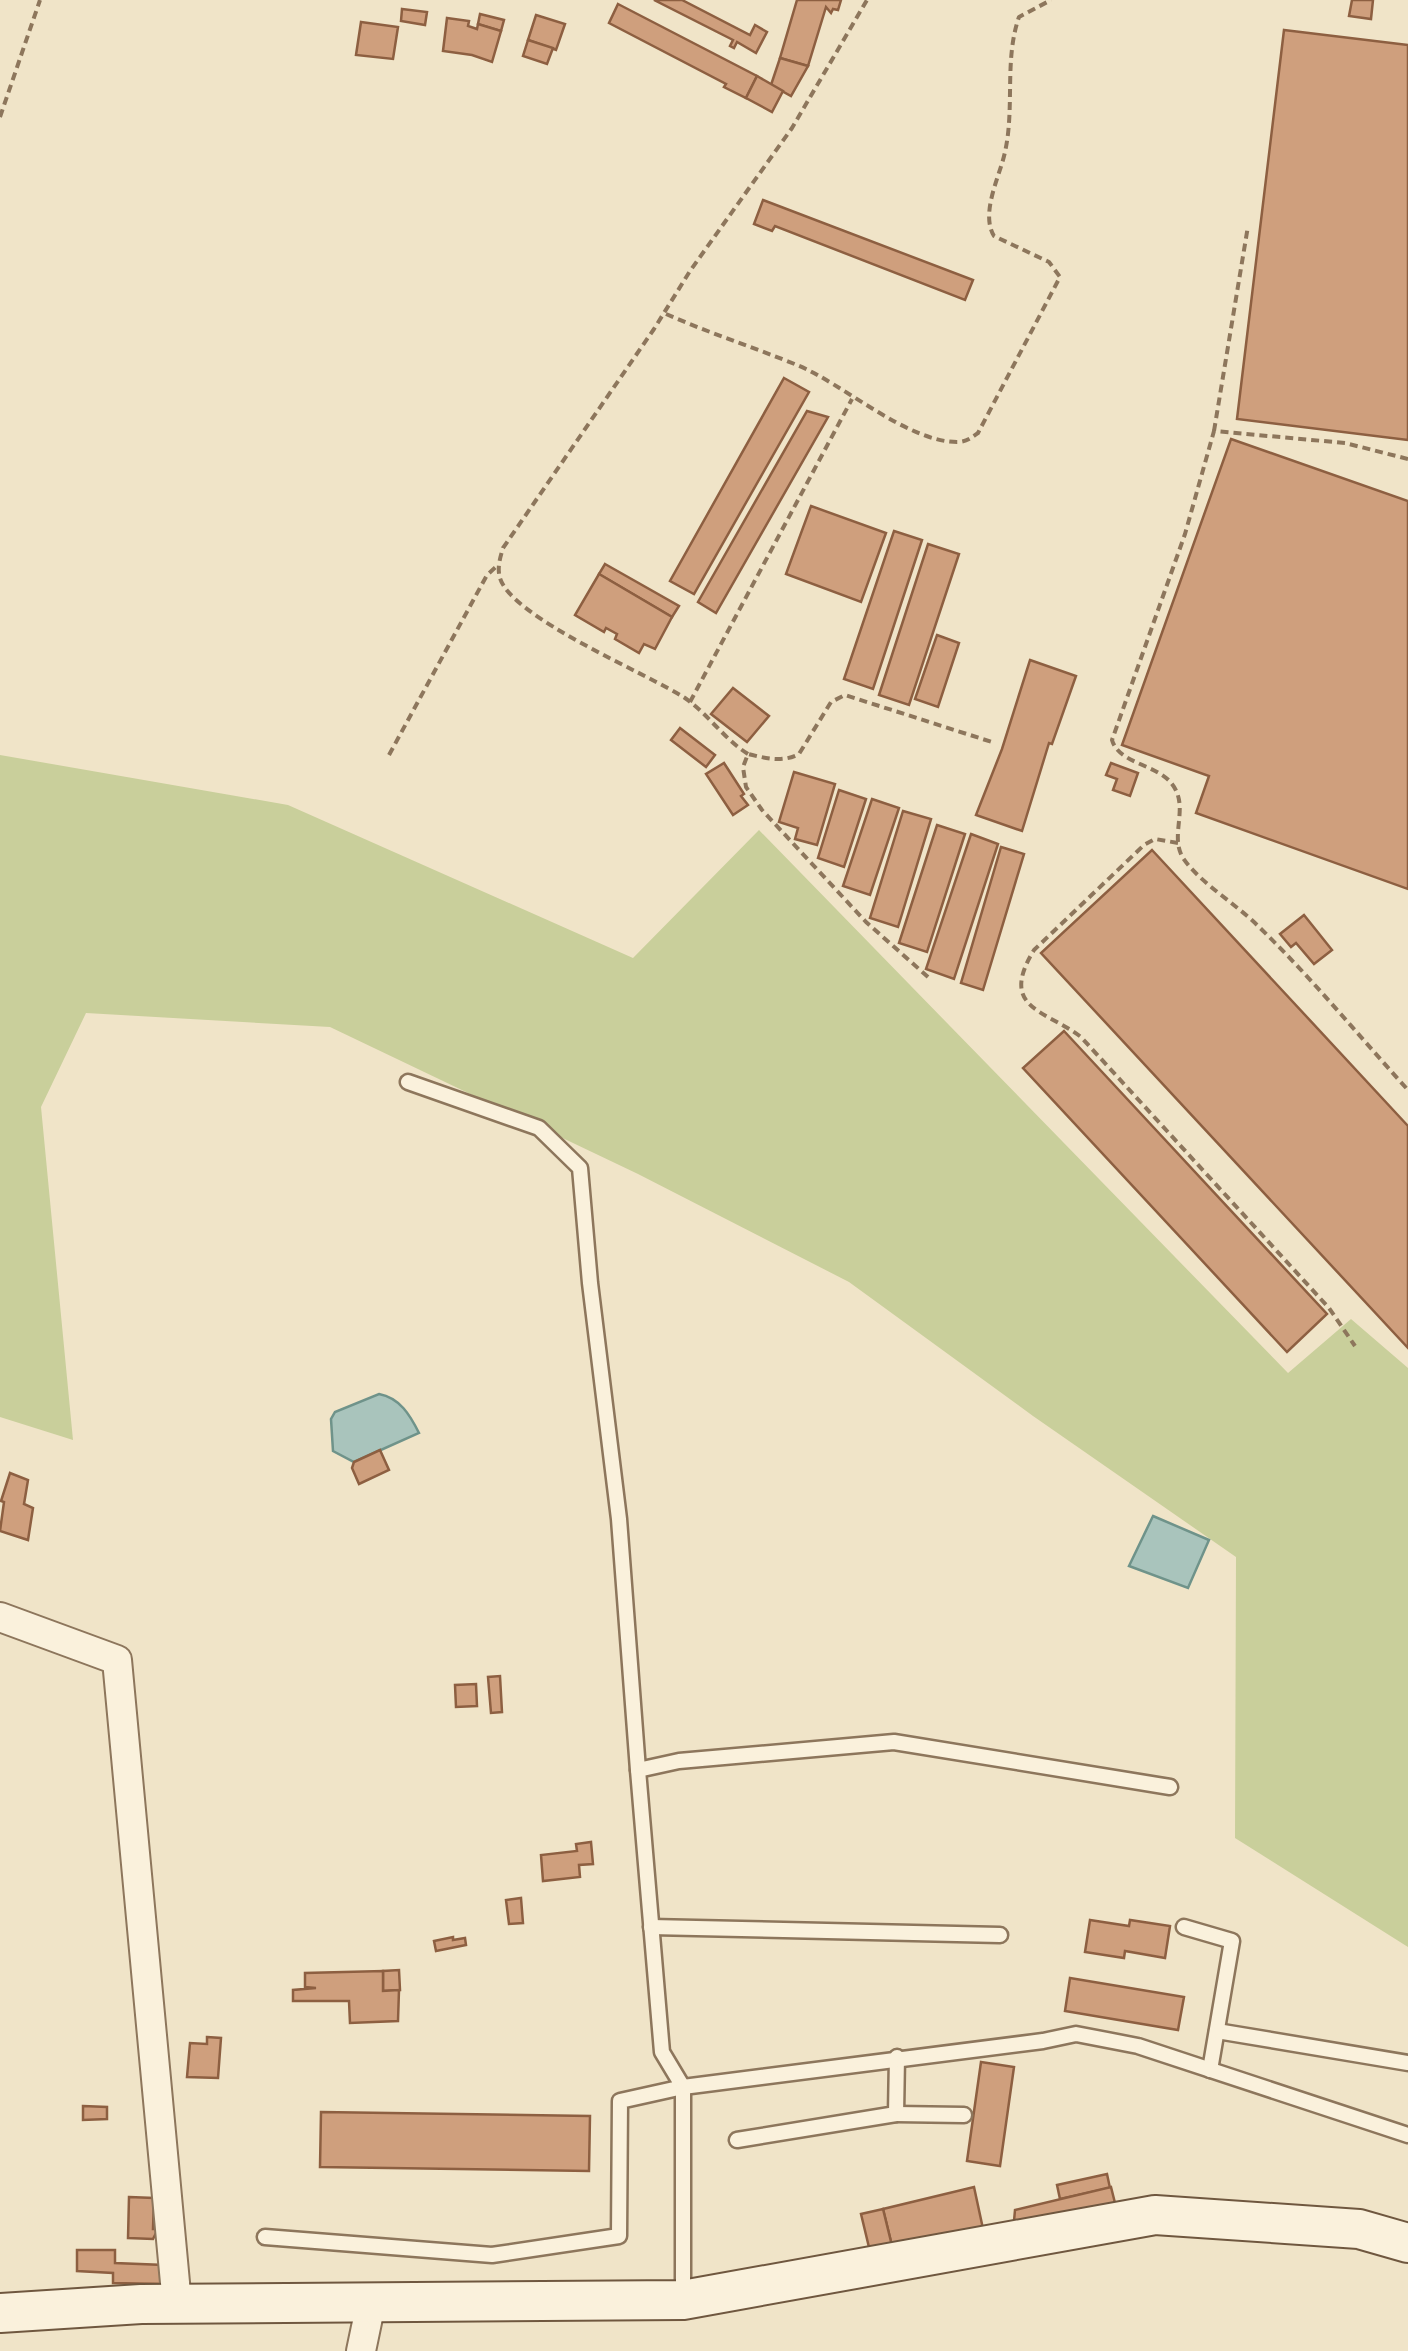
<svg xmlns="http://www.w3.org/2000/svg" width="1408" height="2351" viewBox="0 0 1408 2351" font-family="Spectral,serif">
  <rect width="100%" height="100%" fill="#f0e4c8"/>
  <path fill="#c9cf9b" d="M 0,755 L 288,805 L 633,958 L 759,830 L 1288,1373 L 1351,1319 L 1408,1368 L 1408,1947 L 1235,1838 L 1236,1557 L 1033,1416 L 849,1282 L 638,1174 L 330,1027 L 86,1013 L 41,1107 L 73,1440 L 0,1417 Z"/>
  <g fill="#a9c4bc" stroke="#6f938a" stroke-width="2.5">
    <path d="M 379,1394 C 400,1398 410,1415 419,1433 L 354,1462 L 333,1451 L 331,1419 L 335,1412 Z"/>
    <path d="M 1153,1516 L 1209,1540 L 1188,1588 L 1129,1566 Z"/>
  </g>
  <g fill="#cf9f7d" stroke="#8d5f41" stroke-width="2.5">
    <path d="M 654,0 L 682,0 L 750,35 L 755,25 L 767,32 L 756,53 L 737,42 L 734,48 L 730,46 L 733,40 Z"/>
    <path d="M 797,0 L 841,0 L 838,10 L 833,9 L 831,13 L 826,7 L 808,66 L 780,58 Z"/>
    <path d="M 1352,0 L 1373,0 L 1371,19 L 1349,16 Z"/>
    <path d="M 618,4 L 757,76 L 746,98 L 724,87 L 726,84 L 609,23 Z"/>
    <path d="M 402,9 L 427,12 L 425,25 L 401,21 Z"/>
    <path d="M 480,14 L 504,20 L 501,31 L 478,24 Z"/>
    <path d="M 536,15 L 565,24 L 556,50 L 528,40 Z"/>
    <path d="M 447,18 L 469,21 L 468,26 L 477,29 L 478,24 L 501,31 L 492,62 L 472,55 L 443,51 Z"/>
    <path d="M 361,22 L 398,27 L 393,59 L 356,55 Z"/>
    <path d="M 1284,30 L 1408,45 L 1408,440 L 1237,419 Z"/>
    <path d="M 528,40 L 553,48 L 547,64 L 523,56 Z"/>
    <path d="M 780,58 L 808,66 L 791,96 L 771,85 Z"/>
    <path d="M 757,76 L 783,91 L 772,112 L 746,98 Z"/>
    <path d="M 763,200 L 973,280 L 965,300 L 775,226 L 772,231 L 754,224 Z"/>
    <path d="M 784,378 L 809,392 L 694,594 L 670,581 Z"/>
    <path d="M 807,411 L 828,417 L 716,613 L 698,602 Z"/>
    <path d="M 1231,439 L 1408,501 L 1408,889 L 1196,813 L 1209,776 L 1122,745 Z"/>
    <path d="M 811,506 L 886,533 L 861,602 L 786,574 Z"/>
    <path d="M 894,531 L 922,540 L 873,689 L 844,679 Z"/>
    <path d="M 928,544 L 959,554 L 909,705 L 879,695 Z"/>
    <path d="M 605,564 L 679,606 L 672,617 L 599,574 Z"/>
    <path d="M 599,574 L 672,617 L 655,649 L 644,644 L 639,653 L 615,639 L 617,634 L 606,628 L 604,632 L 575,615 Z"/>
    <path d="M 937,635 L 959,643 L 938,707 L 915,699 Z"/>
    <path d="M 1030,660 L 1076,676 L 1052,744 L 1049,743 L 1022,831 L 976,815 L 1002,749 Z"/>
    <path d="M 733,688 L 769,716 L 747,742 L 711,714 Z"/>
    <path d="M 680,728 L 715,755 L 706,767 L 671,740 Z"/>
    <path d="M 724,763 L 744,794 L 741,796 L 748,805 L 733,815 L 706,774 Z"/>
    <path d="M 1111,763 L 1138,773 L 1130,796 L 1113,790 L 1117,779 L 1106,775 Z"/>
    <path d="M 794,772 L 835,784 L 817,845 L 795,839 L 798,828 L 779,822 Z"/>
    <path d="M 839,790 L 866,799 L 844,867 L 818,858 Z"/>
    <path d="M 872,799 L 899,808 L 870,895 L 843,886 Z"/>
    <path d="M 903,811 L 931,819 L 898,927 L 870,918 Z"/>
    <path d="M 937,825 L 965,834 L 927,952 L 899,943 Z"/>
    <path d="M 971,834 L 998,844 L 954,979 L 926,969 Z"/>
    <path d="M 1001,847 L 1024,854 L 983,990 L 961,983 Z"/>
    <path d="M 1152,850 L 1408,1126 L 1408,1348 L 1041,953 Z"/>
    <path d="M 1304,915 L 1332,950 L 1314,964 L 1296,943 L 1291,947 L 1280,934 Z"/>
    <path d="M 1064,1031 L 1327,1314 L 1287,1352 L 1023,1068 Z"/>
    <path d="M 380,1450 L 389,1470 L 359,1484 L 352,1468 L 354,1462 Z"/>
    <path d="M 10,1473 L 28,1480 L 24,1504 L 33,1508 L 28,1540 L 0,1531 L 4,1502 L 1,1501 Z"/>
    <path d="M 500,1676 L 502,1712 L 491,1713 L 488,1677 Z"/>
    <path d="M 476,1684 L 477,1706 L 456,1707 L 455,1685 Z"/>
    <path d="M 591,1842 L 593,1864 L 579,1865 L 580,1877 L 543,1881 L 541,1855 L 577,1851 L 576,1844 Z"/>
    <path d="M 521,1898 L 523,1923 L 509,1924 L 506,1900 Z"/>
    <path d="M 1090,1920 L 1129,1926 L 1130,1920 L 1170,1926 L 1165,1958 L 1125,1951 L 1124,1958 L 1085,1952 Z"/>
    <path d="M 453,1937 L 453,1940 L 465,1938 L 466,1945 L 436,1951 L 434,1941 Z"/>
    <path d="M 399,1970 L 400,1990 L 383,1991 L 383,1971 Z"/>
    <path d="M 383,1971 L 383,1991 L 399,1990 L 398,2021 L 350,2023 L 349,2001 L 293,2001 L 293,1990 L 316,1988 L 305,1987 L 305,1973 Z"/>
    <path d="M 1070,1978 L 1184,1997 L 1178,2030 L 1065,2011 Z"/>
    <path d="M 207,2037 L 221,2038 L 218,2078 L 187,2077 L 190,2043 L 207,2044 Z"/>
    <path d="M 981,2062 L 1014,2067 L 1000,2166 L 967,2161 Z"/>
    <path d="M 83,2106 L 107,2107 L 107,2119 L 83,2120 Z"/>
    <path d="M 321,2112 L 590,2116 L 589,2171 L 320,2167 Z"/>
    <path d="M 1107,2174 L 1110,2188 L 1060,2199 L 1057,2185 Z"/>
    <path d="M 974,2187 L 985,2238 L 895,2258 L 883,2209 Z"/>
    <path d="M 1111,2187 L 1116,2207 L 1013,2232 L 1015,2210 Z"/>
    <path d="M 129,2197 L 154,2198 L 153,2229 L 158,2229 L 153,2239 L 128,2238 Z"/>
    <path d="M 883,2209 L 895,2258 L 873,2264 L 861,2214 Z"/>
    <path d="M 77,2250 L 115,2250 L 115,2263 L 164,2265 L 163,2284 L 113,2283 L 113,2273 L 77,2271 Z"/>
  </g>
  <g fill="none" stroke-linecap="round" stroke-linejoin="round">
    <defs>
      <g id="service">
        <path d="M 408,1082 L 539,1128 L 580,1168 L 590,1283 L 619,1519 L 638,1770"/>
        <path d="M 651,1927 L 1000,1935"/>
        <path d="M 1184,1927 L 1232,1941 L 1210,2070"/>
        <path d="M 1217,2031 L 1408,2063"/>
        <path d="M 896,2114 L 964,2115"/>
        <path d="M 737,2140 L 896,2114 L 897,2057"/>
        <path d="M 265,2237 L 492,2255 L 619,2236 L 620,2101 L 683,2087 L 662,2052 L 638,1770 L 679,1761 L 894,1742 L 1170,1787"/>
        <path d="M 683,2300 L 683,2087 L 1043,2041 L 1076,2034 L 1138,2046 L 1408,2135"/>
      </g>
      <g id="minor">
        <path d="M 0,1617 L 117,1660 L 177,2304"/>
        <path d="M 361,2351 L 371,2303"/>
      </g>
      <path id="secondary" d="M 0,2313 L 141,2304 L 683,2300 L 1155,2215 L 1359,2229 L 1408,2243"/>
    </defs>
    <use href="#service" stroke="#8d765c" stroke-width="19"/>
    <use href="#minor" stroke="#8d765c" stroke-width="32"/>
    <use href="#secondary" stroke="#6f573f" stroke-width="42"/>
    <g stroke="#8d765c" stroke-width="4" stroke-dasharray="8 5" stroke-linecap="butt">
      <path d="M 0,117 L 40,0"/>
      <path d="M 666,314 C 709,333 753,347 797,365 C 842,383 907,442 957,442 C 966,442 971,438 978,433 L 1060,277 L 1049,262 L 994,236 C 980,213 1000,176 1005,152 C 1015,107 1004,60 1019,17 L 1051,0"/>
      <path d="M 1214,431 L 1248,226"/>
      <path d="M 1408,459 L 1345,443 L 1214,431 L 1185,534 L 1112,740 C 1119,764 1157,764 1172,784 C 1190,807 1169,835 1183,858 C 1199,882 1236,904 1257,925 C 1311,977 1358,1035 1408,1090"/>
      <path d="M 690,702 L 852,399"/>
      <path d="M 748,754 C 724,739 708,714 685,698 C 646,673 512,618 500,578 C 497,568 500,558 503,548 L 654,329 L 690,271 L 792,128 L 867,0"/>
      <path d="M 389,755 L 487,575 L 498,565"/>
      <path d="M 1178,843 L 1155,839 L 1144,845 L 1034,950 C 998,1009 1046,1010 1081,1037 L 1329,1308 L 1355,1346"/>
      <path d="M 928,977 L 866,922 L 762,810 L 746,787 L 743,767 L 748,754 C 765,758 782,763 799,754 L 831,702 L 845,695 L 995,743"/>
    </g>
    <use href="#service" stroke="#faf1dc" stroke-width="14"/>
    <use href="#minor" stroke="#faf1dc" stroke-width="28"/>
    <use href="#secondary" stroke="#faf1dc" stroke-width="38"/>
  </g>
</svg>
